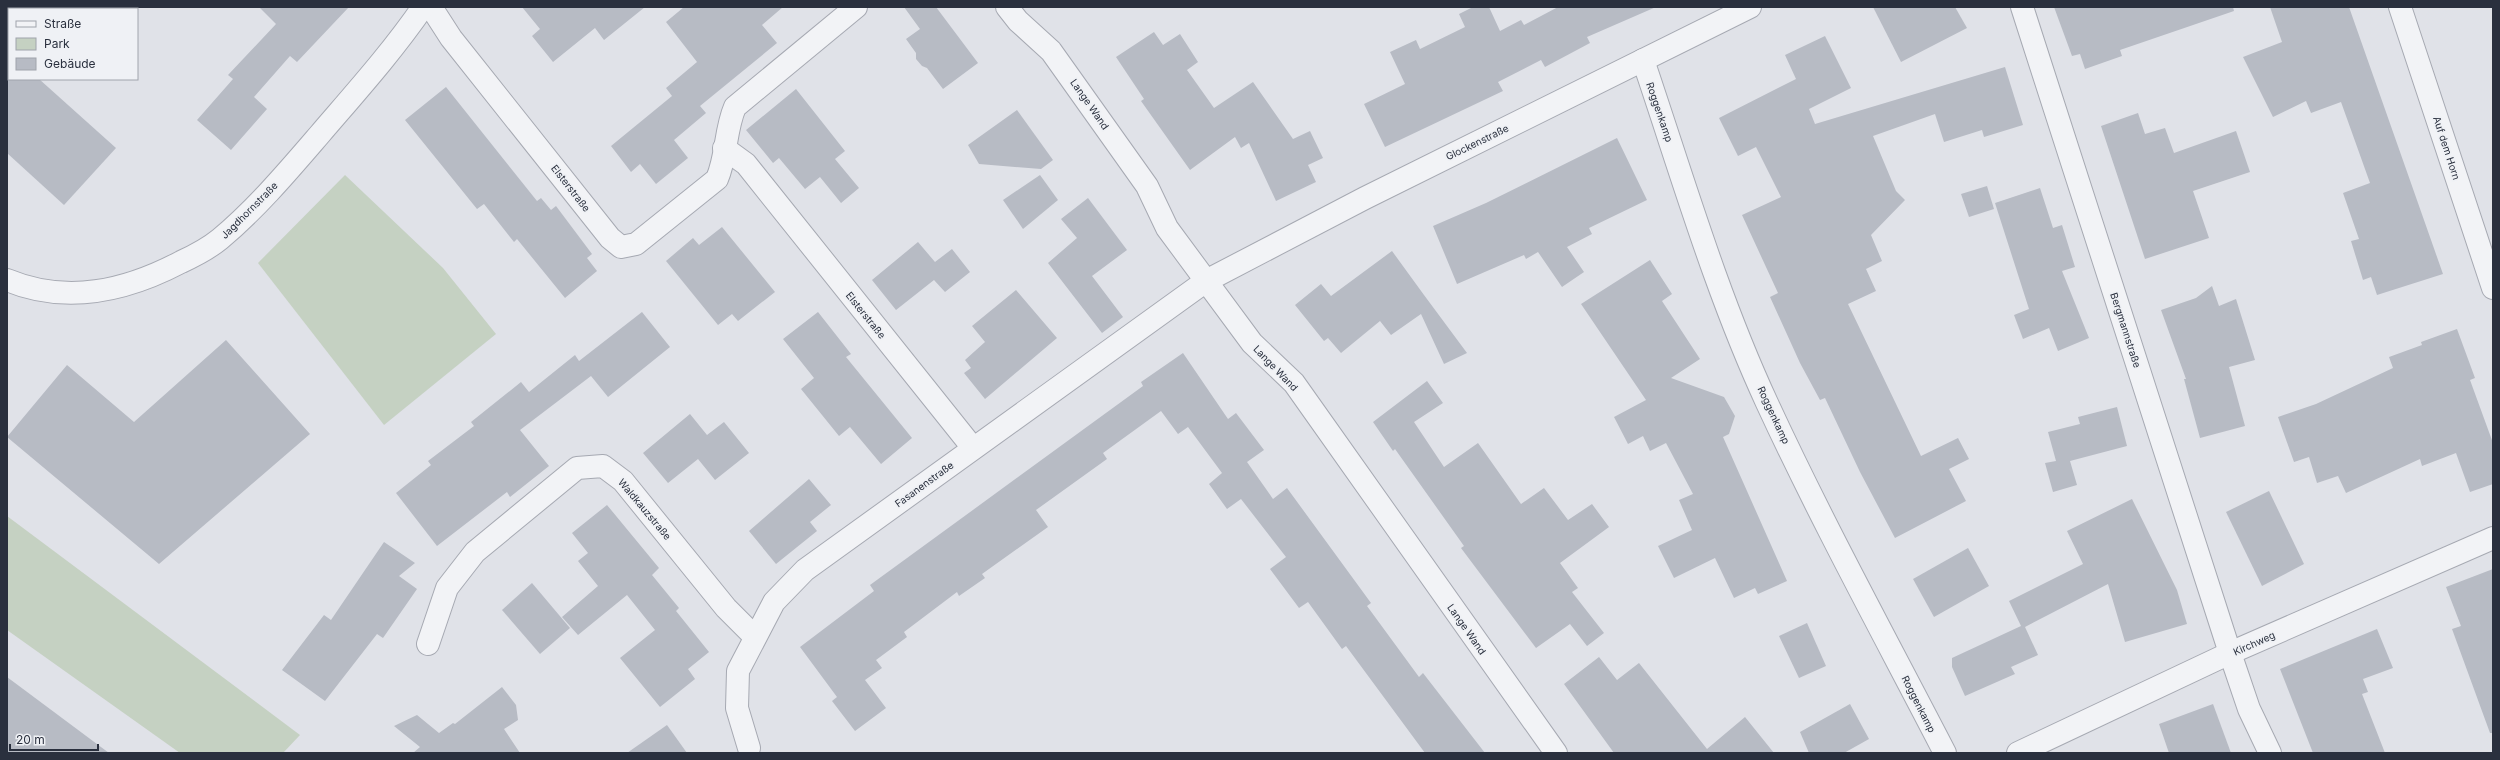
<svg xmlns="http://www.w3.org/2000/svg" width="2500" height="760" viewBox="0 0 2500 760" font-family="Inter,sans-serif">
  <rect width="100%" height="100%" fill="#e0e2e8"/>
  <g fill="#c5d1c2">
    <path d="M 345,175 L 443,268 L 496,334 L 384,425 L 258,263 Z"/>
    <path d="M 7,516 L 300,735 L 283,753 L 180,753 L 7,630 Z"/>
  </g>
  <g fill="#b7bbc4">
    <path d="M 259,7 L 349,7 L 297,62 L 290,56 L 254,97 L 267,109 L 231,150 L 197,120 L 233,79 L 228,75 L 276,24 Z"/>
    <path d="M 522,7 L 645,7 L 604,40 L 595,28 L 553,62 L 532,36 L 540,29 Z"/>
    <path d="M 684,7 L 783,7 L 762,25 L 777,43 L 700,106 L 706,113 L 674,140 L 688,158 L 656,184 L 640,164 L 631,172 L 611,146 L 672,96 L 666,88 L 697,62 L 666,22 Z"/>
    <path d="M 904,7 L 936,7 L 978,63 L 943,89 L 927,68 L 922,66 L 916,59 L 916,53 L 906,39 L 920,29 Z"/>
    <path d="M 1473,7 L 1489,7 L 1500,31 L 1521,20 L 1524,25 L 1558,7 L 1656,7 L 1587,37 L 1590,43 L 1545,67 L 1541,60 L 1498,82 L 1503,91 L 1385,147 L 1364,104 L 1405,84 L 1390,52 L 1416,40 L 1420,49 L 1465,27 L 1459,14 Z"/>
    <path d="M 1873,7 L 1955,7 L 1967,28 L 1901,62 Z"/>
    <path d="M 2054,7 L 2233,7 L 2234,11 L 2120,50 L 2122,56 L 2085,69 L 2080,54 L 2072,56 Z"/>
    <path d="M 2270,7 L 2349,7 L 2443,274 L 2377,295 L 2371,277 L 2363,280 L 2351,241 L 2359,239 L 2343,193 L 2370,183 L 2341,102 L 2311,113 L 2306,101 L 2273,117 L 2243,57 L 2282,42 Z"/>
    <path d="M 1154,32 L 1163,45 L 1180,34 L 1198,62 L 1187,70 L 1214,108 L 1253,82 L 1293,139 L 1310,131 L 1323,158 L 1308,165 L 1316,182 L 1276,201 L 1249,143 L 1241,148 L 1235,137 L 1190,170 L 1141,101 L 1144,99 L 1116,57 Z"/>
    <path d="M 1825,36 L 1851,88 L 1809,109 L 1815,124 L 2005,67 L 2023,125 L 1984,137 L 1982,130 L 1944,142 L 1935,114 L 1873,136 L 1896,191 L 1905,200 L 1871,235 L 1882,261 L 1866,269 L 1876,291 L 1848,304 L 1921,456 L 1958,438 L 1969,459 L 1949,469 L 1966,501 L 1895,538 L 1860,472 L 1825,398 L 1820,400 L 1800,363 L 1770,297 L 1778,293 L 1742,215 L 1781,197 L 1756,147 L 1738,156 L 1719,118 L 1796,79 L 1785,55 Z"/>
    <path d="M 7,79 L 39,79 L 116,148 L 64,205 L 7,153 Z"/>
    <path d="M 446,87 L 537,201 L 541,198 L 551,210 L 556,206 L 592,254 L 587,258 L 597,271 L 565,298 L 517,239 L 514,242 L 484,204 L 477,209 L 405,120 Z"/>
    <path d="M 796,89 L 845,151 L 835,159 L 859,188 L 841,203 L 820,177 L 805,189 L 779,158 L 773,163 L 746,130 Z"/>
    <path d="M 1017,110 L 1053,160 L 1041,169 L 979,164 L 968,145 Z"/>
    <path d="M 2138,113 L 2145,134 L 2165,128 L 2174,153 L 2236,131 L 2250,172 L 2193,191 L 2209,238 L 2145,259 L 2101,126 Z"/>
    <path d="M 1617,138 L 1647,200 L 1589,228 L 1592,234 L 1567,247 L 1584,272 L 1562,287 L 1538,252 L 1526,259 L 1524,255 L 1457,284 L 1433,226 L 1486,203 Z"/>
    <path d="M 1040,175 L 1058,200 L 1023,229 L 1003,200 Z"/>
    <path d="M 1987,186 L 1994,209 L 1969,217 L 1961,194 Z"/>
    <path d="M 2040,188 L 2053,228 L 2062,225 L 2075,267 L 2062,271 L 2089,338 L 2058,351 L 2049,328 L 2023,339 L 2014,315 L 2029,309 L 1995,203 Z"/>
    <path d="M 1088,198 L 1127,250 L 1092,276 L 1123,317 L 1102,333 L 1048,263 L 1077,238 L 1061,219 Z"/>
    <path d="M 722,227 L 775,292 L 738,321 L 732,314 L 718,325 L 666,261 L 693,238 L 699,245 Z"/>
    <path d="M 918,242 L 935,262 L 952,249 L 970,272 L 945,292 L 934,280 L 896,310 L 872,280 Z"/>
    <path d="M 1392,251 L 1424,295 L 1467,353 L 1444,364 L 1421,314 L 1391,335 L 1380,321 L 1341,353 L 1328,338 L 1324,341 L 1295,305 L 1321,284 L 1331,296 Z"/>
    <path d="M 1650,260 L 1672,294 L 1662,301 L 1700,359 L 1671,378 L 1724,397 L 1735,416 L 1729,434 L 1723,437 L 1787,581 L 1758,594 L 1755,588 L 1734,598 L 1715,558 L 1674,578 L 1658,546 L 1692,530 L 1679,500 L 1693,494 L 1666,443 L 1650,451 L 1643,436 L 1628,444 L 1614,417 L 1646,400 L 1581,304 Z"/>
    <path d="M 2212,286 L 2219,306 L 2236,299 L 2255,360 L 2229,367 L 2245,426 L 2200,438 L 2184,379 L 2186,379 L 2161,310 L 2196,298 Z"/>
    <path d="M 1016,290 L 1057,338 L 985,399 L 964,373 L 971,368 L 965,360 L 985,342 L 972,326 Z"/>
    <path d="M 642,312 L 670,347 L 608,397 L 591,376 L 520,430 L 549,466 L 510,497 L 507,492 L 437,546 L 396,493 L 431,465 L 428,461 L 474,426 L 471,422 L 521,382 L 529,392 L 575,355 L 579,361 Z"/>
    <path d="M 818,312 L 851,354 L 846,357 L 912,438 L 881,464 L 850,427 L 839,436 L 801,389 L 814,378 L 783,339 Z"/>
    <path d="M 2457,329 L 2475,378 L 2470,380 L 2493,443 L 2493,484 L 2470,492 L 2456,453 L 2422,466 L 2420,459 L 2346,493 L 2338,476 L 2317,483 L 2309,457 L 2294,462 L 2278,417 L 2316,404 L 2393,368 L 2389,357 L 2422,345 L 2421,342 Z"/>
    <path d="M 226,340 L 310,434 L 159,564 L 7,437 L 67,365 L 134,422 Z"/>
    <path d="M 1183,353 L 1228,419 L 1236,413 L 1264,450 L 1247,462 L 1273,499 L 1287,488 L 1371,603 L 1367,606 L 1419,677 L 1423,673 L 1485,753 L 1425,753 L 1346,646 L 1342,649 L 1308,602 L 1299,608 L 1270,569 L 1286,557 L 1241,499 L 1227,509 L 1209,484 L 1222,473 L 1188,427 L 1178,434 L 1161,411 L 1103,453 L 1107,459 L 1036,510 L 1048,527 L 982,574 L 985,578 L 959,596 L 957,592 L 904,632 L 907,637 L 876,660 L 882,668 L 865,680 L 886,708 L 855,731 L 832,701 L 837,697 L 800,647 L 874,591 L 870,585 L 1143,386 L 1141,382 Z"/>
    <path d="M 1427,381 L 1443,403 L 1414,422 L 1444,467 L 1478,443 L 1521,504 L 1544,488 L 1568,520 L 1592,504 L 1609,527 L 1560,563 L 1578,588 L 1572,592 L 1604,633 L 1587,646 L 1570,624 L 1536,648 L 1461,548 L 1464,546 L 1395,449 L 1393,451 L 1373,422 Z"/>
    <path d="M 2117,407 L 2127,446 L 2070,461 L 2077,485 L 2053,492 L 2045,463 L 2056,461 L 2048,432 L 2080,424 L 2078,417 Z"/>
    <path d="M 690,414 L 707,435 L 724,422 L 749,453 L 715,480 L 698,459 L 668,483 L 643,453 Z"/>
    <path d="M 809,479 L 831,505 L 810,522 L 817,531 L 776,564 L 749,531 Z"/>
    <path d="M 2269,491 L 2304,564 L 2262,586 L 2226,512 Z"/>
    <path d="M 2132,499 L 2177,590 L 2187,624 L 2125,642 L 2108,584 L 2025,627 L 2038,655 L 2011,667 L 2015,674 L 1965,696 L 1952,667 L 1952,658 L 2021,626 L 2009,601 L 2083,564 L 2067,531 Z"/>
    <path d="M 607,505 L 659,568 L 652,575 L 679,608 L 676,611 L 709,652 L 688,669 L 695,679 L 660,707 L 620,658 L 655,630 L 627,595 L 578,635 L 562,617 L 598,586 L 578,561 L 588,553 L 572,533 Z"/>
    <path d="M 384,542 L 415,563 L 399,576 L 417,589 L 383,638 L 377,634 L 325,701 L 282,670 L 324,615 L 331,620 Z"/>
    <path d="M 1968,548 L 1989,586 L 1934,617 L 1913,579 Z"/>
    <path d="M 2493,569 L 2493,733 L 2490,733 L 2452,629 L 2461,626 L 2446,587 Z"/>
    <path d="M 532,583 L 570,628 L 540,654 L 502,610 Z"/>
    <path d="M 1807,623 L 1826,666 L 1799,678 L 1779,636 Z"/>
    <path d="M 2377,629 L 2393,668 L 2363,679 L 2368,692 L 2362,694 L 2385,753 L 2313,753 L 2280,669 Z"/>
    <path d="M 1599,657 L 1617,680 L 1639,663 L 1707,749 L 1745,717 L 1774,753 L 1614,753 L 1564,684 Z"/>
    <path d="M 7,677 L 109,753 L 7,753 Z"/>
    <path d="M 502,687 L 516,705 L 518,720 L 504,729 L 520,753 L 413,753 L 420,747 L 394,726 L 417,715 L 439,733 L 453,723 L 455,724 Z"/>
    <path d="M 1850,704 L 1869,739 L 1844,753 L 1809,753 L 1800,732 Z"/>
    <path d="M 2213,704 L 2231,753 L 2169,753 L 2159,724 Z"/>
    <path d="M 667,725 L 687,753 L 627,753 Z"/>
  </g>
  <g fill="none" stroke-linecap="round" stroke-linejoin="round">
    <defs>
      <g id="street">
        <path d="M 431,7 L 451,38 L 610,238 L 621,247 L 636,244 L 717,179 C 727,156 725,130 735,107 L 856,7"/>
        <path d="M 1007,7 L 1018,21 L 1051,51 L 1147,186 L 1167,228 L 1252,343 L 1294,383 L 1556,753"/>
        <path d="M 2022,7 L 2230,653 L 2249,709 L 2270,753"/>
        <path d="M 2400,7 L 2493,288"/>
        <path d="M 1643,60 C 1682,175 1716,293 1767,403 C 1822,522 1885,637 1945,753"/>
        <path d="M 724,148 L 746,164 L 973,448"/>
        <path d="M 7,280 C 67,305 126,291 181,262 C 194,256 209,248 220,239 C 257,208 289,170 320,134 C 356,92 392,52 423,7"/>
        <path d="M 428,644 L 447,588 L 475,552 L 577,468 L 603,466 L 623,481 L 726,608 L 755,637"/>
        <path d="M 749,748 L 737,708 L 738,671 L 774,602 L 805,570 L 1206,281 L 1365,198 L 1750,7"/>
        <path d="M 2018,753 L 2230,653 L 2493,538"/>
      </g>
    </defs>
    <use href="#street" stroke="#a6a9b2" stroke-width="24"/>
    <use href="#street" stroke="#f2f3f6" stroke-width="22"/>
  </g>
  <g text-anchor="middle" dominant-baseline="central" stroke-width="3.5" stroke-linejoin="round" paint-order="stroke">
    <g font-size="10" fill="#2a303e" stroke="#eff1f5">
      <text transform="translate(1090 104) rotate(55)">Lange Wand</text>
      <text transform="translate(1660 112) rotate(71)">Roggenkamp</text>
      <text transform="translate(1477 142) rotate(-26)">Glockenstraße</text>
      <text transform="translate(2447 148) rotate(72)">Auf dem Horn</text>
      <text transform="translate(571 188) rotate(52)">Elsterstraße</text>
      <text transform="translate(249 210) rotate(-45)">Jagdhornstraße</text>
      <text transform="translate(866 315) rotate(51)">Elsterstraße</text>
      <text transform="translate(2126 330) rotate(72)">Bergmannstraße</text>
      <text transform="translate(1276 368) rotate(46)">Lange Wand</text>
      <text transform="translate(1774 415) rotate(65)">Roggenkamp</text>
      <text transform="translate(924 484) rotate(-36)">Fasanenstraße</text>
      <text transform="translate(645 509) rotate(50)">Waldkauzstraße</text>
      <text transform="translate(1467 629) rotate(55)">Lange Wand</text>
      <text transform="translate(2254 643) rotate(-24)">Kirchweg</text>
      <text transform="translate(1919 704) rotate(63)">Roggenkamp</text>
    </g>
  </g>
  <rect width="2500" height="760" fill="none" stroke="#2a303e" stroke-width="16"/>
  <rect x="8" y="8" width="130" height="72" fill="#eff1f5" stroke="#a0a4ac"/>
  <rect x="16" y="21" width="20" height="6" fill="#f2f3f6" stroke="#a0a4ac"/>
  <text x="44" y="28" font-size="12" fill="#2a303e">Straße</text>
  <rect x="16" y="38" width="20" height="12" fill="#c5d1c2" stroke="#a0a4ac"/>
  <text x="44" y="48" font-size="12" fill="#2a303e">Park</text>
  <rect x="16" y="58" width="20" height="12" fill="#b7bbc4" stroke="#a0a4ac"/>
  <text x="44" y="68" font-size="12" fill="#2a303e">Gebäude</text>
  <path d="M10 744v6h88v-6" fill="none" stroke="#2a303e" stroke-width="2"/>
  <text x="16" y="744" font-size="12" fill="#2a303e" stroke="#eff1f5" stroke-width="3" paint-order="stroke">20 m</text>
</svg>
